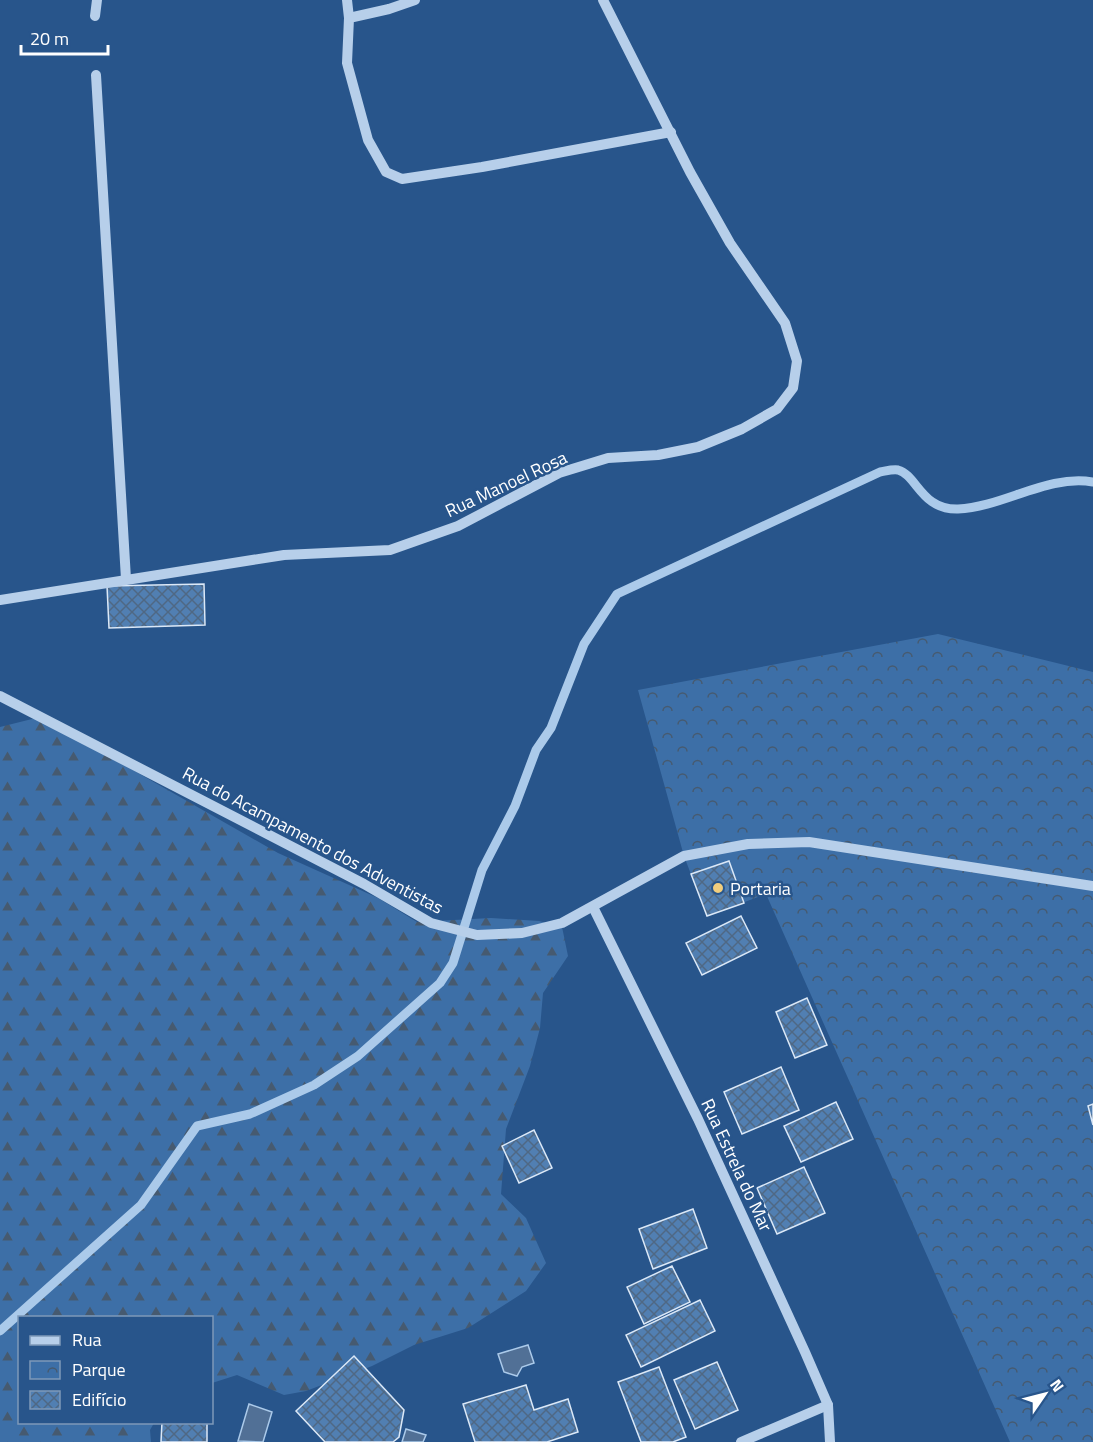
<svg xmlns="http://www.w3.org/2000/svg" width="1093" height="1442" viewBox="0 0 1093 1442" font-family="'Titillium Web',sans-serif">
  <defs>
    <pattern id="forest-firs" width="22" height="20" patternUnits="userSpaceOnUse" patternTransform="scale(1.5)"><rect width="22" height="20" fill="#3d6fa7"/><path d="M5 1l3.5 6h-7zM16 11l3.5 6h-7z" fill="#465a70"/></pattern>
    <pattern id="park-crowns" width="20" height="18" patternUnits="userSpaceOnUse" patternTransform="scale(1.5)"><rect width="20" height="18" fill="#3d6fa7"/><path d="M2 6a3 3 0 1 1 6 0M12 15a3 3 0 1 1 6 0" fill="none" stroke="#465a70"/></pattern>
    <pattern id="building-cross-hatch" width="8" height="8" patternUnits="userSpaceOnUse" patternTransform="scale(1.5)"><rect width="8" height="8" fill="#517fb2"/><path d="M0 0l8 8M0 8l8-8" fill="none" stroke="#4f6884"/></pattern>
  </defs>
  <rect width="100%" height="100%" fill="#28558b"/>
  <path fill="url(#forest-firs)" d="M 40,717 L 278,853 L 378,898 L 417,922 L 491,918 L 539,921 L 562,927 L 568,956 L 543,993 L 540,1028 L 530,1066 L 506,1129 L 501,1194 L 526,1218 L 546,1263 L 526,1291 L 468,1328 L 414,1345 L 372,1366 L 306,1391 L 284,1395 L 237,1375 L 212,1383 L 212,1318 L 20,1318 L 20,1422 L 154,1423 L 150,1430 L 151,1442 L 0,1442 L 0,727 Z"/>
  <path fill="url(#park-crowns)" d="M 938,634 L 1093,672 L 1093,1442 L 1010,1442 L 766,894 L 707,916 L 684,856 L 638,690 Z"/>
  <g fill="#517096" stroke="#abcaea" stroke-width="1.5">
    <path d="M 528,1345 L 534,1363 L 522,1367 L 517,1376 L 504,1372 L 498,1354 Z"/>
    <path d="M 249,1404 L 272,1412 L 263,1442 L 238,1441 Z"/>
    <path d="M 406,1429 L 426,1435 L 423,1442 L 402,1442 Z"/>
  </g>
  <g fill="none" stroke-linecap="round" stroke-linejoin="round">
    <path stroke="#abcaea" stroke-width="9" d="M 0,1331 L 141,1205 L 197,1126 L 250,1114 L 314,1085 L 358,1056 L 440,983 L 453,963 L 482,870 L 515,806 L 536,750 L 551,728 L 584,644 L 617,594 L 880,472 C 886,471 893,469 898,470 C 917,475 921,510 958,509 C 1003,507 1048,474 1093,482"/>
  </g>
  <g fill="url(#building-cross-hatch)" stroke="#dbe8f7" stroke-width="1.5">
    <path d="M 204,584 L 205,625 L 109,628 L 107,586 Z"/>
    <path d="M 729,861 L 744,903 L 707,916 L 691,874 Z"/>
    <path d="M 741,916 L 757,948 L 702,975 L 686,943 Z"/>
    <path d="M 807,998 L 827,1045 L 795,1058 L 776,1012 Z"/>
    <path d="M 781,1067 L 799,1110 L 742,1134 L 724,1092 Z"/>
    <path d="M 836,1102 L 853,1139 L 801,1162 L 784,1126 Z"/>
    <path d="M 1093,1104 L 1093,1125 L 1088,1106 Z"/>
    <path d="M 534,1130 L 552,1168 L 519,1183 L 502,1146 Z"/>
    <path d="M 804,1167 L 825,1213 L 777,1234 L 757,1188 Z"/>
    <path d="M 693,1209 L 707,1248 L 653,1269 L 639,1229 Z"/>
    <path d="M 672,1266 L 690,1302 L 644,1324 L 627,1287 Z"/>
    <path d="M 700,1300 L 715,1331 L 641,1367 L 626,1335 Z"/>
    <path d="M 354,1356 L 404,1410 L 399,1437 L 393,1442 L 325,1442 L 296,1411 Z"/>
    <path d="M 717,1362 L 738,1410 L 695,1429 L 674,1380 Z"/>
    <path d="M 659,1367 L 686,1437 L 673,1442 L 641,1442 L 618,1382 Z"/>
    <path d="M 526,1385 L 534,1410 L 568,1399 L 578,1432 L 547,1442 L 475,1442 L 463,1404 Z"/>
    <path d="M 162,1422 L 207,1422 L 207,1442 L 161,1442 Z"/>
  </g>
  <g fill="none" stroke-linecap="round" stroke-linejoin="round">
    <g stroke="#b7cfea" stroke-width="10">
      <path d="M 347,0 L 349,18"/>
      <path d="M 415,0 L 389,9 L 349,18 L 347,63 L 368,140 L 386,172 L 402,179 L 482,167 L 671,132"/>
      <path d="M 95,16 L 97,0"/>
      <path d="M 96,75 L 126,579"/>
      <path d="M 0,600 L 284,555 L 390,550 L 458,526 L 559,473 L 608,458 L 658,455 L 698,447 L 742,429 L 777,409 L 793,388 L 797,361 L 785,323 L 730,243 L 690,172 L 603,0"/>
      <path d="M 0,696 L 364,884 L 431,923 L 477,935 L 522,933 L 562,923 L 684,856 L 748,844 L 809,842 L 1093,886"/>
      <path d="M 593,907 L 698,1119 L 805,1352 L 828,1405 L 830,1442"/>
      <path d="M 741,1442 L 828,1405"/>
    </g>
  </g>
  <circle fill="#f1cd7d" stroke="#28558b" stroke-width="2" cx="718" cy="888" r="6"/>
  <g text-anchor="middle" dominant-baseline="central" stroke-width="5" stroke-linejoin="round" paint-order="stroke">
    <g font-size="18" fill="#fff" stroke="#28558b">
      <text transform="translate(506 484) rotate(-25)">Rua Manoel Rosa</text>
      <text transform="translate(313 840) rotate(28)">Rua do Acampamento dos Adventistas</text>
      <text transform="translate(737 1165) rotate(65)">Rua Estrela do Mar</text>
    </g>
    <g font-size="18" fill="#fff" stroke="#28558b" text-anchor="start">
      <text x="730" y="888">Portaria</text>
    </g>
  </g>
  <rect x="18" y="1316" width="195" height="108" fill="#28558b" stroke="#7e99b9" stroke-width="1.5"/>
  <rect x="30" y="1336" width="30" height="9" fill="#b7cfea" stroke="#7e99b9" stroke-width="1.5"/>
  <text x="72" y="1346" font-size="18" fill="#ffffff">Rua</text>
  <rect x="30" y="1361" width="30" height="18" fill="url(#park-crowns)" stroke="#7e99b9" stroke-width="1.5"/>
  <text x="72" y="1376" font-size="18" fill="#ffffff">Parque</text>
  <rect x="30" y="1391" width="30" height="18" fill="url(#building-cross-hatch)" stroke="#7e99b9" stroke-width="1.5"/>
  <text x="72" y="1406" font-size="18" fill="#ffffff">Edifício</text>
  <g transform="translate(1045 1394) rotate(55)" stroke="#28558b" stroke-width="4.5" paint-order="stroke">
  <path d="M0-4.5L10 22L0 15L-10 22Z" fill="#ffffff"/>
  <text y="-9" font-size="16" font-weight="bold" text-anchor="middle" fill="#ffffff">N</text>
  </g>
  <path d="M21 45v9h87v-9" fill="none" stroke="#ffffff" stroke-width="3"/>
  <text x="30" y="45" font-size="18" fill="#ffffff" stroke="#28558b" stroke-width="4.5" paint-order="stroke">20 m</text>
</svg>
